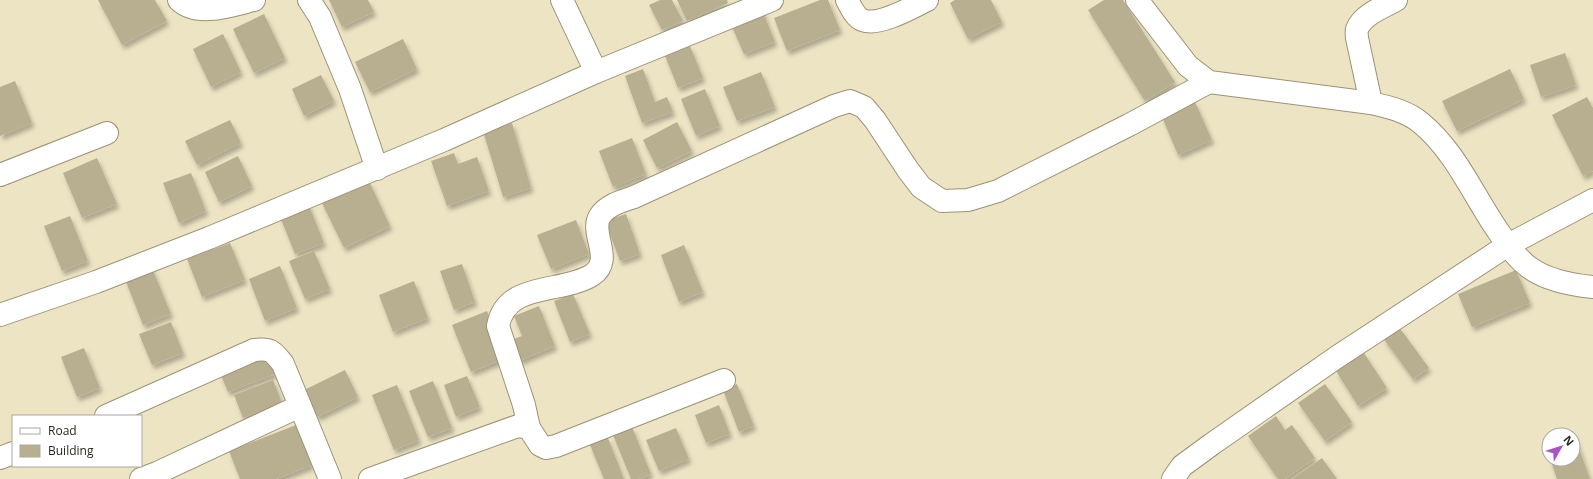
<svg xmlns="http://www.w3.org/2000/svg" width="1593" height="479" viewBox="0 0 1593 479" font-family="'Open Sans',sans-serif">
  <defs>
    <filter id="shadow"><feDropShadow dx="2.5" dy="4.5" stdDeviation="2" flood-color="#0004"/></filter>
  </defs>
  <rect width="100%" height="100%" fill="#ede4c4"/>
  <g fill="#b8af91" filter="url(#shadow)">
    <path d="M 98,0 L 155,0 L 167,21 L 122,45 Z"/>
    <path d="M 329,0 L 368,0 L 374,12 L 342,27 Z"/>
    <path d="M 660,0 L 672,0 L 683,21 L 662,30 L 649,5 Z"/>
    <path d="M 677,0 L 727,0 L 728,3 L 687,21 Z"/>
    <path d="M 820,0 L 828,0 L 840,30 L 787,51 L 774,18 Z"/>
    <path d="M 955,0 L 991,0 L 1002,22 L 968,39 L 950,3 Z"/>
    <path d="M 1104,0 L 1123,0 L 1175,82 L 1145,101 L 1088,10 Z"/>
    <path d="M 762,9 L 775,42 L 744,54 L 730,22 Z"/>
    <path d="M 264,14 L 285,58 L 254,73 L 233,29 Z"/>
    <path d="M 223,34 L 241,72 L 211,87 L 193,49 Z"/>
    <path d="M 403,39 L 417,69 L 370,92 L 355,62 Z"/>
    <path d="M 690,46 L 703,78 L 678,88 L 665,56 Z"/>
    <path d="M 1565,53 L 1576,85 L 1541,97 L 1530,65 Z"/>
    <path d="M 643,69 L 655,102 L 667,97 L 673,112 L 642,123 L 625,76 Z"/>
    <path d="M 1510,69 L 1524,99 L 1457,131 L 1442,101 Z"/>
    <path d="M 761,72 L 775,107 L 737,121 L 723,87 Z"/>
    <path d="M 321,75 L 334,101 L 304,116 L 292,89 Z"/>
    <path d="M 15,81 L 32,123 L 0,136 L 0,87 Z"/>
    <path d="M 705,89 L 720,126 L 696,136 L 681,99 Z"/>
    <path d="M 1587,97 L 1593,108 L 1593,171 L 1583,176 L 1552,115 Z"/>
    <path d="M 1195,102 L 1212,140 L 1178,155 L 1162,117 Z"/>
    <path d="M 230,120 L 241,143 L 197,165 L 185,141 Z"/>
    <path d="M 677,122 L 692,151 L 657,168 L 643,140 Z"/>
    <path d="M 512,123 L 531,188 L 503,197 L 483,131 Z"/>
    <path d="M 632,138 L 646,174 L 613,187 L 599,151 Z"/>
    <path d="M 454,153 L 458,164 L 477,157 L 489,191 L 447,206 L 431,161 Z"/>
    <path d="M 238,156 L 252,186 L 219,202 L 205,172 Z"/>
    <path d="M 97,158 L 117,204 L 82,218 L 63,173 Z"/>
    <path d="M 191,173 L 206,211 L 179,223 L 163,183 Z"/>
    <path d="M 369,181 L 390,226 L 344,248 L 322,203 Z"/>
    <path d="M 308,203 L 324,243 L 295,254 L 279,214 Z"/>
    <path d="M 626,214 L 640,254 L 620,261 L 605,221 Z"/>
    <path d="M 70,216 L 88,261 L 62,271 L 44,226 Z"/>
    <path d="M 576,220 L 589,254 L 551,269 L 537,235 Z"/>
    <path d="M 230,243 L 245,280 L 202,297 L 187,259 Z"/>
    <path d="M 684,245 L 703,292 L 679,302 L 661,255 Z"/>
    <path d="M 314,251 L 330,289 L 305,299 L 289,261 Z"/>
    <path d="M 462,264 L 475,302 L 454,310 L 440,271 Z"/>
    <path d="M 280,266 L 297,308 L 265,321 L 249,279 Z"/>
    <path d="M 152,268 L 171,314 L 143,325 L 125,279 Z"/>
    <path d="M 1516,270 L 1530,303 L 1472,327 L 1458,294 Z"/>
    <path d="M 414,281 L 428,318 L 393,332 L 379,295 Z"/>
    <path d="M 573,294 L 590,334 L 570,342 L 554,301 Z"/>
    <path d="M 539,306 L 555,346 L 519,361 L 511,340 L 522,336 L 514,316 Z"/>
    <path d="M 487,311 L 506,358 L 471,372 L 452,325 Z"/>
    <path d="M 171,322 L 183,353 L 152,365 L 139,334 Z"/>
    <path d="M 1399,327 L 1429,368 L 1413,379 L 1383,338 Z"/>
    <path d="M 84,348 L 100,388 L 77,397 L 61,357 Z"/>
    <path d="M 1364,353 L 1387,388 L 1358,406 L 1336,371 Z"/>
    <path d="M 267,354 L 275,374 L 228,392 L 220,373 Z"/>
    <path d="M 345,370 L 358,397 L 317,417 L 304,390 Z"/>
    <path d="M 467,376 L 480,407 L 456,417 L 444,385 Z"/>
    <path d="M 273,380 L 282,403 L 243,418 L 234,395 Z"/>
    <path d="M 433,381 L 452,428 L 428,437 L 409,391 Z"/>
    <path d="M 737,384 L 754,426 L 739,432 L 723,390 Z"/>
    <path d="M 1325,384 L 1352,422 L 1325,441 L 1298,403 Z"/>
    <path d="M 397,385 L 419,440 L 394,450 L 372,395 Z"/>
    <path d="M 719,405 L 730,434 L 706,443 L 695,415 Z"/>
    <path d="M 1276,416 L 1285,430 L 1292,425 L 1315,458 L 1285,479 L 1278,479 L 1248,436 Z"/>
    <path d="M 296,425 L 312,465 L 276,479 L 240,479 L 229,451 Z"/>
    <path d="M 632,427 L 651,474 L 638,479 L 631,479 L 613,435 Z"/>
    <path d="M 676,428 L 689,459 L 659,471 L 646,440 Z"/>
    <path d="M 1573,431 L 1574,434 L 1590,479 L 1557,479 L 1550,459 L 1573,459 L 1573,435 L 1562,435 Z"/>
    <path d="M 608,438 L 624,479 L 604,479 L 590,445 Z"/>
    <path d="M 1549,439 L 1549,456 L 1544,441 Z"/>
    <path d="M 1322,458 L 1337,479 L 1292,479 Z"/>
  </g>
  <g fill="none" stroke-linecap="round" stroke-linejoin="round">
    <defs>
      <g id="street">
        <path d="M 179,0 C 197,18 233,5 254,0"/>
        <path d="M 309,0 L 320,17 L 350,89 L 377,169"/>
        <path d="M 562,0 L 596,72"/>
        <path d="M 847,0 C 851,7 855,17 862,20 C 878,27 913,7 927,0"/>
        <path d="M 1137,0 L 1188,66 L 1209,82 L 1371,103 C 1388,107 1407,111 1421,123 C 1456,152 1473,195 1498,231 C 1507,244 1517,259 1530,268 C 1547,280 1573,285 1593,287"/>
        <path d="M 1371,103 L 1357,38 C 1357,36 1356,31 1357,29 C 1363,14 1384,7 1396,0"/>
        <path d="M 0,175 L 107,133"/>
        <path d="M 0,315 L 96,282 L 209,238 L 444,140 L 596,72 L 772,0"/>
        <path d="M 106,416 L 254,350 C 271,348 273,351 283,364 L 330,479"/>
        <path d="M 529,428 L 524,405 L 498,326 C 506,281 562,294 592,275 C 615,260 589,233 600,216 C 607,205 622,201 634,197 L 834,106 L 850,101 L 864,107 L 875,120 L 908,170 L 921,187 L 942,201 L 968,200 L 998,191 L 1129,125 L 1209,82"/>
        <path d="M 0,458 L 13,453"/>
        <path d="M 141,479 L 157,473 L 300,406"/>
        <path d="M 370,479 L 518,426 L 529,428 L 540,445 L 546,448 L 556,446 L 724,380"/>
        <path d="M 1173,479 L 1182,466 L 1212,444 L 1337,357 L 1508,245 L 1593,200"/>
      </g>
    </defs>
    <use href="#street" stroke="#9b9275" stroke-width="24"/>
    <use href="#street" stroke="#fff" stroke-width="22"/>
  </g>
  <rect x="12" y="415" width="130" height="52" fill="#ffffff" stroke="#aaa8a4"/>
  <rect x="20" y="428" width="20" height="6" fill="#ffffff" stroke="#aaa8a4"/>
  <text x="48" y="435" font-size="12" fill="#2a261b">Road</text>
  <rect x="20" y="445" width="20" height="12" fill="#b8af91" stroke="#aaa8a4"/>
  <text x="48" y="455" font-size="12" fill="#2a261b">Building</text>
  <g transform="translate(1561 447) rotate(51)"><circle r="19" fill="#ffffff" stroke="#aaa8a4"/>
  <path d="M0-3L7 15L0 10L-7 15Z" fill="#a955c4"/>
  <text y="-6" font-size="11" font-weight="bold" text-anchor="middle" fill="#2a261b">N</text>
  </g>
</svg>
